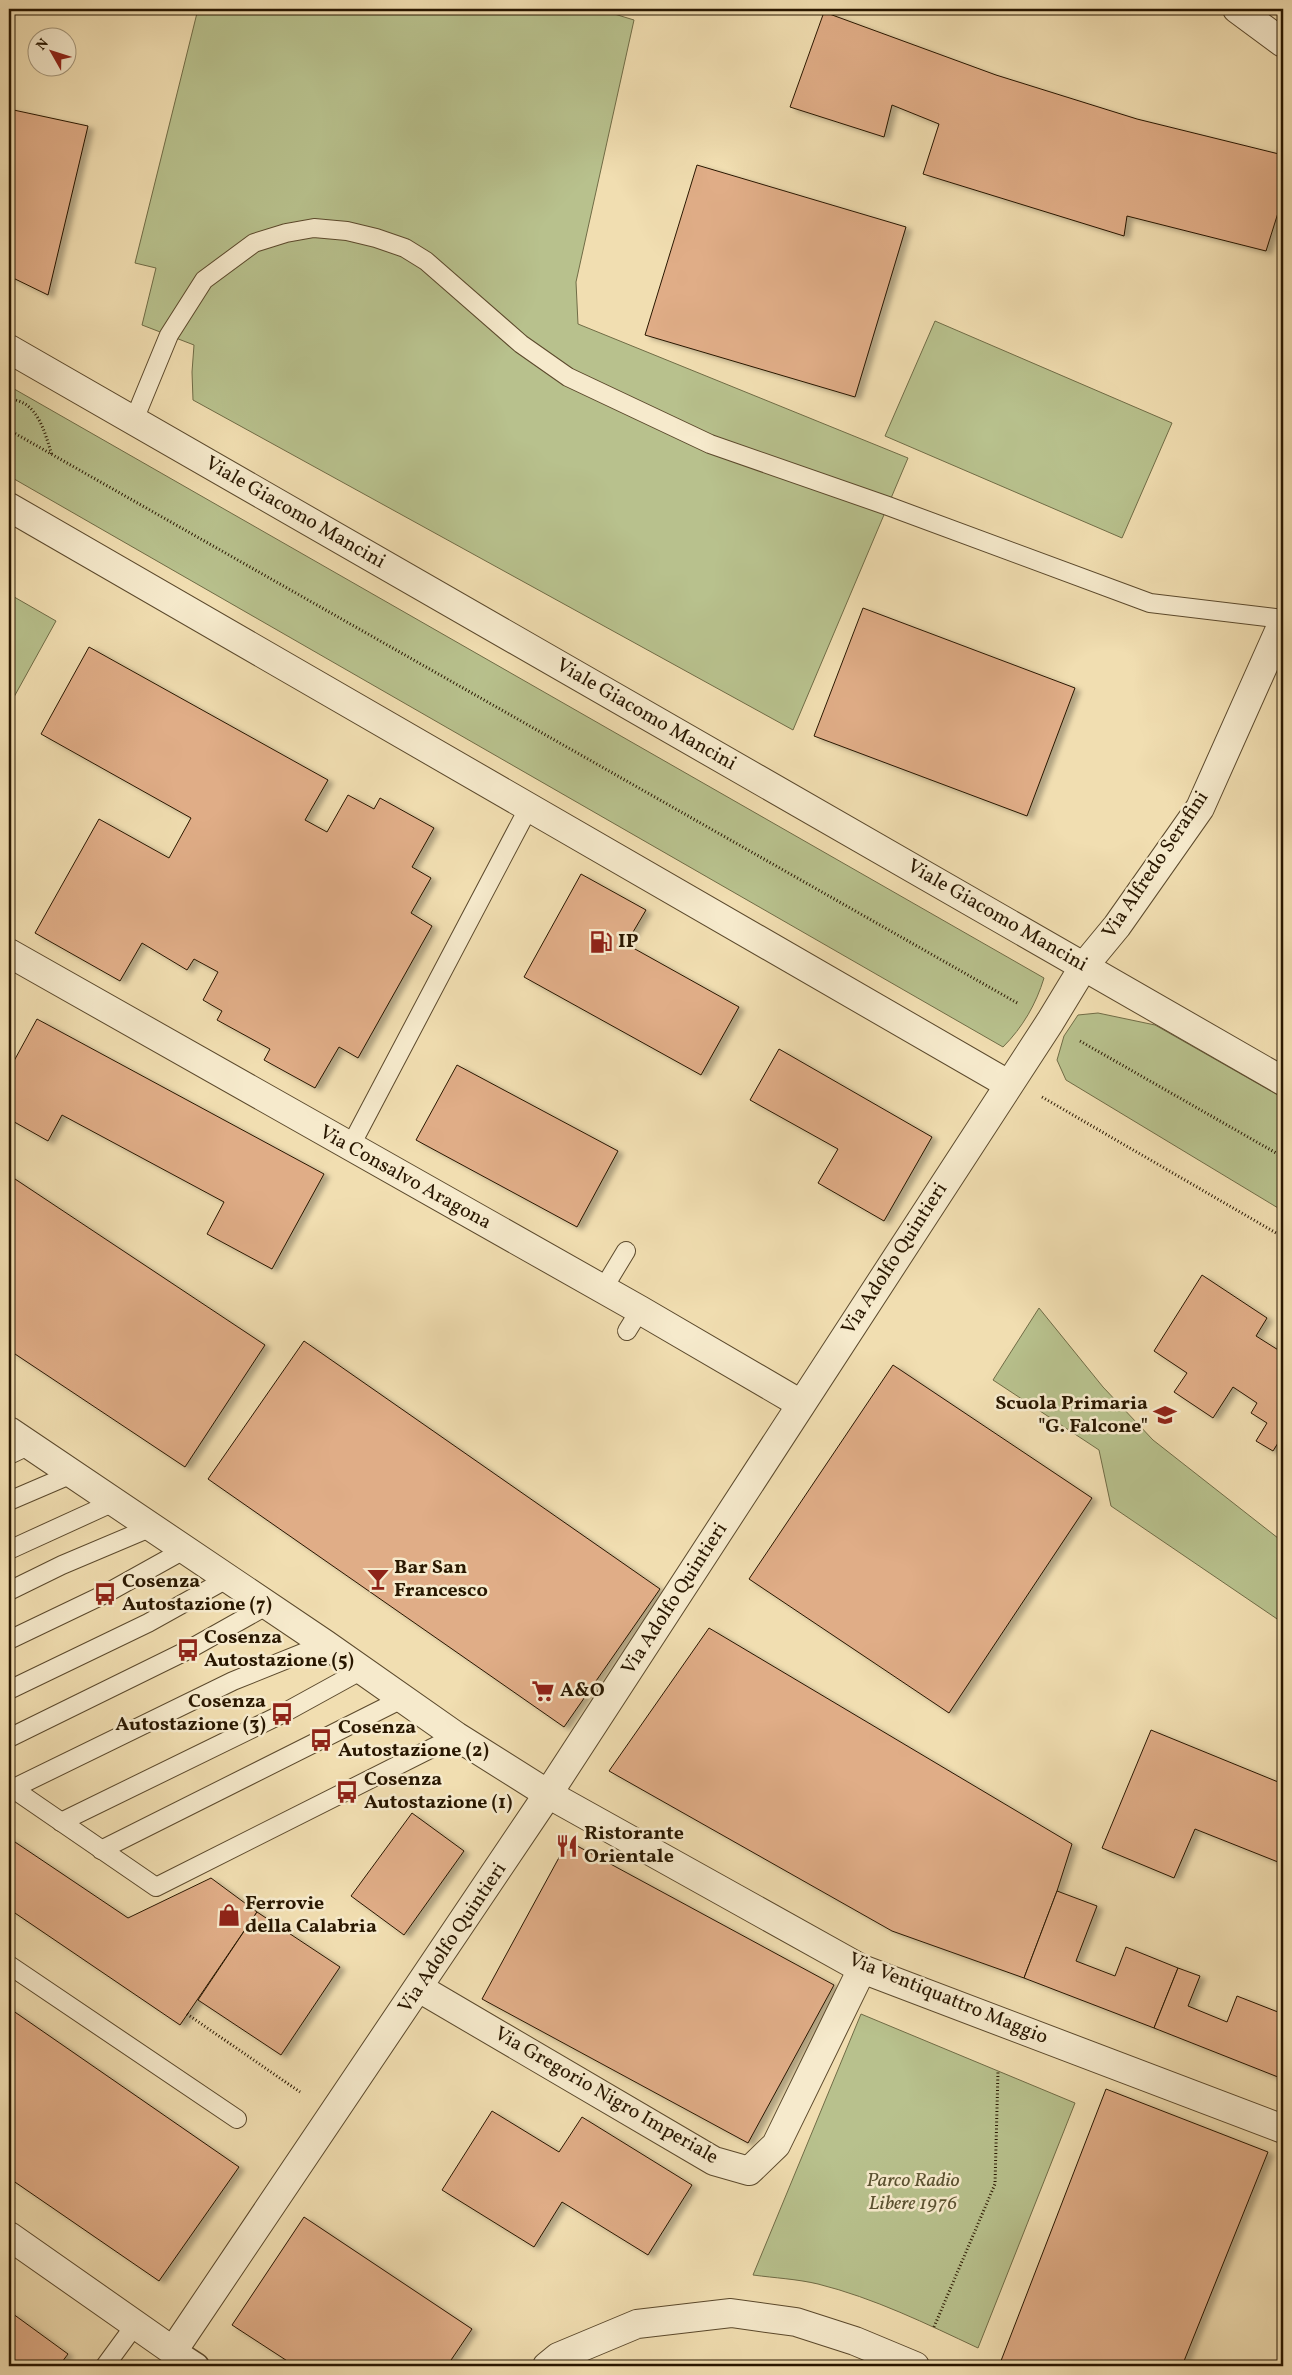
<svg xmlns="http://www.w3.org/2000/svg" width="1292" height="2375" viewBox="0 0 1292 2375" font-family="Vollkorn,serif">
  <defs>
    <filter id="shadow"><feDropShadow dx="5.5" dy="3" stdDeviation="2.5" flood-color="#0004"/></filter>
  </defs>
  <rect width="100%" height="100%" fill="#f1deb1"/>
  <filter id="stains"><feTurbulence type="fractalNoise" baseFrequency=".004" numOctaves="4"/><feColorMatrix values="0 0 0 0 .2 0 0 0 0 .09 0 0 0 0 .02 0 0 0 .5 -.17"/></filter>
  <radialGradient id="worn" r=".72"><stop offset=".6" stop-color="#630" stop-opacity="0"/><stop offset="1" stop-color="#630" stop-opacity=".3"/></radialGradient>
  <g fill="#b8c18d" stroke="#706c46">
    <path d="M 198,9 L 598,9 L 634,20 L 576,282 L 578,324 L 908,458 L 793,730 L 193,400 L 192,372 L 194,345 L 142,325 L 156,268 L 135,263 Z"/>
    <path d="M 935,321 L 1172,423 L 1122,538 L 885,436 Z"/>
    <path d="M 9,386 L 1044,978 C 1036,1004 1023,1027 1003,1047 L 9,476 Z"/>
    <path d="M 9,594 L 56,621 L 9,706 Z"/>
    <path d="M 1098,1013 L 1155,1025 L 1283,1098 L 1283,1211 L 1066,1080 L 1057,1060 L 1064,1036 L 1078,1015 Z"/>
    <path d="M 1039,1308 L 1103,1387 L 1153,1440 L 1283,1542 L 1283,1623 L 1111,1506 L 1099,1450 L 993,1380 Z"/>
    <path d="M 861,2014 L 1075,2103 L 978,2348 C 927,2324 874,2298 818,2284 C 797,2279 775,2278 753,2275 Z"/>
  </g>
  <g fill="#e0ad87" stroke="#291700" filter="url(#shadow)">
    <path d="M 824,12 L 996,75 L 1137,119 L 1283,155 L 1283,197 L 1266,251 L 1127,216 L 1124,236 L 923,174 L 939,124 L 892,105 L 884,137 L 790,107 Z"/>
    <path d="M 9,109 L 88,126 L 48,295 L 9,276 Z"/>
    <path d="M 697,165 L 906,227 L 855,397 L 645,335 Z"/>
    <path d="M 863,608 L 1075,688 L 1027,816 L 814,736 Z"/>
    <path d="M 89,647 L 328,780 L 305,820 L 327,832 L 348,795 L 374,809 L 380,798 L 434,828 L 412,867 L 431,878 L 411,913 L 432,926 L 358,1058 L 339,1047 L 315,1088 L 264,1060 L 270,1049 L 217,1020 L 222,1011 L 203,1000 L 218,972 L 194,959 L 187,970 L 142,943 L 120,981 L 35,933 L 99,819 L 169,858 L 191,818 L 41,734 Z"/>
    <path d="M 581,874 L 646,910 L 626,944 L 739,1007 L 701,1075 L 524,977 Z"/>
    <path d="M 37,1019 L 324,1174 L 272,1269 L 207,1234 L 224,1202 L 62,1115 L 48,1141 L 9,1119 L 9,1070 Z"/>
    <path d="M 779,1049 L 932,1137 L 884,1221 L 818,1183 L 838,1149 L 750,1100 Z"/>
    <path d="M 457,1065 L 618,1151 L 577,1227 L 416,1140 Z"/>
    <path d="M 9,1175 L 265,1345 L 185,1467 L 9,1350 Z"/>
    <path d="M 1202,1275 L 1267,1318 L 1256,1336 L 1283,1353 L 1283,1435 L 1273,1451 L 1256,1441 L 1267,1423 L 1251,1413 L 1257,1403 L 1233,1387 L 1213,1418 L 1174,1392 L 1187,1373 L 1154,1351 Z"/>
    <path d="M 304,1341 L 660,1589 L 564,1727 L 208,1479 Z"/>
    <path d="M 893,1365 L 1092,1498 L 949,1713 L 749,1579 Z"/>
    <path d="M 709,1628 L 1072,1844 L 1057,1891 L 1024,1978 L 892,1931 L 609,1771 Z"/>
    <path d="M 1151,1730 L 1283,1784 L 1283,1864 L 1195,1829 L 1174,1878 L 1102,1848 Z"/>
    <path d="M 412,1813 L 464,1851 L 404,1935 L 351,1896 Z"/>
    <path d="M 9,1838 L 128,1918 L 211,1878 L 257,1912 L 180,2025 L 9,1909 Z"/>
    <path d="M 568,1841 L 834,1985 L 748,2143 L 482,1999 Z"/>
    <path d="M 1057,1891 L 1097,1906 L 1076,1961 L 1115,1976 L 1126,1947 L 1178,1968 L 1154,2028 L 1024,1978 Z"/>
    <path d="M 257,1912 L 340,1967 L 281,2055 L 198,2000 Z"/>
    <path d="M 1178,1968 L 1200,1976 L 1188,2006 L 1227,2022 L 1237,1996 L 1283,2014 L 1283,2079 L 1154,2028 Z"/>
    <path d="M 9,2008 L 239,2167 L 159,2281 L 9,2178 Z"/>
    <path d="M 1106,2089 L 1268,2152 L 1182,2366 L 999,2366 Z"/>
    <path d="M 492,2111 L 559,2152 L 582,2117 L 692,2185 L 648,2255 L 562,2202 L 534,2247 L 442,2190 Z"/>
    <path d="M 304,2217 L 472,2329 L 447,2366 L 295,2366 L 232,2325 Z"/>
    <path d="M 9,2311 L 68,2354 L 59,2366 L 9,2366 Z"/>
  </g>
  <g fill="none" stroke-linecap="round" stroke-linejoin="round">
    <defs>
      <g id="service">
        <path d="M 134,420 L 169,335 L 204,280 L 254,243 L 286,233 L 314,228 L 347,231 L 376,238 L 405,248 L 426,261 L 521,344 L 568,377 L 710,444 L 888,506 L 1150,603 L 1283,619"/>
        <path d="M 350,1147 L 529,807"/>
        <path d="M 603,1289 L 626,1251"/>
        <path d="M 627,1331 L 640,1310"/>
        <path d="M 9,1455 L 30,1445"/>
        <path d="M 9,1501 L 72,1474"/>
        <path d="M 9,1550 L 114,1502"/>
        <path d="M 9,1591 L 62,1565 L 152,1527"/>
        <path d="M 9,1640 L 105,1594 L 184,1550"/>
        <path d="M 9,1690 L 148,1623 L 227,1579"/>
        <path d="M 9,1738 L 188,1650 L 268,1605"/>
        <path d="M 9,1786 L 156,1887 L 456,1736"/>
        <path d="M 12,1789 L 233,1681 L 325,1644"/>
        <path d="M 61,1822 L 282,1714 L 362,1670"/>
        <path d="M 101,1850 L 404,1698"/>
        <path d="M 9,1965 L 237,2119"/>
        <path d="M 105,2366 L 135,2325"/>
      </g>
      <path id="pedestrian" d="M 173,2351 L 196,2366"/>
      <g id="minor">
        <path d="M 1237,9 L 1283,43"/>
        <path d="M 9,507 L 1008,1084"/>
        <path d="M 9,953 L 640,1310 L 801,1404"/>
        <path d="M 9,1431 L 325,1644 L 456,1736 L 548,1794 L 862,1969 L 1283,2129"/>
        <path d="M 419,1988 L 714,2161 L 749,2171 L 776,2145 L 862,1969"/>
        <path d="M 9,2236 L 173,2351 L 548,1794 L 1050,1022 L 1084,966 L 1117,926 L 1200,808 L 1283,622"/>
        <path d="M 547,2366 L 558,2357 L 637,2324 L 731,2313 L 796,2322 L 855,2341 L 915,2366"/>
      </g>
      <path id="tertiary" d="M 9,349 L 1283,1081"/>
    </defs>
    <use href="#service" stroke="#5b492c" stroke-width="20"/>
    <use href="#pedestrian" stroke="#5b492c" stroke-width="28"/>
    <use href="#minor" stroke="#5b492c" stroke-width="30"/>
    <use href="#tertiary" stroke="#5b492c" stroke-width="30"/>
    <g stroke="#291700" stroke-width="3" stroke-dasharray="1 2.5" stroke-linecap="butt">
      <path d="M 9,399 C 38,401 44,431 52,455"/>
      <path d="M 9,430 L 1019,1004"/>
      <path d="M 1080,1041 L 1283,1157"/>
      <path d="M 1042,1097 L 1283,1237"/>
      <path d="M 187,2014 L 300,2092"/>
      <path d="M 934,2327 L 995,2184 L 998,2071"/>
    </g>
    <use href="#service" stroke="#f6eacc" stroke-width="18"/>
    <use href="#pedestrian" stroke="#f6eacc" stroke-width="25"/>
    <use href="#minor" stroke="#f6eacc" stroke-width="28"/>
    <use href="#tertiary" stroke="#f6eacc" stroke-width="28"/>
  </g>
  <defs>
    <symbol id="fuel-bare" viewBox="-9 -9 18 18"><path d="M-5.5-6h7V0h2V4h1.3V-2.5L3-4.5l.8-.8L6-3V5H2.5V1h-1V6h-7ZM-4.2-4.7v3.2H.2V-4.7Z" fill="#8f2418" stroke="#f6eacc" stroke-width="2.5" paint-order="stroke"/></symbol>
    <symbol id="school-bare" viewBox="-9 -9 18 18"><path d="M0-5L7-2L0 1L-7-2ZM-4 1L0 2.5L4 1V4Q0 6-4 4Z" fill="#8f2418" stroke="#f6eacc" stroke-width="2.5" paint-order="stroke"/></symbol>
    <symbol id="bar-bare" viewBox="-9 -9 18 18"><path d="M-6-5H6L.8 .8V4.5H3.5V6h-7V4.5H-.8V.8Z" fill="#8f2418" stroke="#f6eacc" stroke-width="2.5" paint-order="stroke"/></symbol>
    <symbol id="bus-bare" viewBox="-9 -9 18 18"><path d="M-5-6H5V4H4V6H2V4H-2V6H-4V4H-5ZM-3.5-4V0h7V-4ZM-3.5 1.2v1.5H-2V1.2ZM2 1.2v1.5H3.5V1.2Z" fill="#8f2418" stroke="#f6eacc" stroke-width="2.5" paint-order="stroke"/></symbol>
    <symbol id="supermarket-bare" viewBox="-9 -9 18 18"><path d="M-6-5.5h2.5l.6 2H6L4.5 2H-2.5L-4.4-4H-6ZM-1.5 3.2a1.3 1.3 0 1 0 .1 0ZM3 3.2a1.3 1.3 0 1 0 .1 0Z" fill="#8f2418" stroke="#f6eacc" stroke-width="2.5" paint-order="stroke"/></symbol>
    <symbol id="restaurant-bare" viewBox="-9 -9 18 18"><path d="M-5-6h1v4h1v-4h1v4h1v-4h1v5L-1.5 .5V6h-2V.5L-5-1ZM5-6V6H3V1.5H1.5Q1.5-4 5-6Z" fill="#8f2418" stroke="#f6eacc" stroke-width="2.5" paint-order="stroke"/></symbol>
    <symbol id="shop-bare" viewBox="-9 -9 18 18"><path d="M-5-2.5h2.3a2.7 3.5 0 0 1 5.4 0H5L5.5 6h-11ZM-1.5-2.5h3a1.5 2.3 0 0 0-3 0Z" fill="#8f2418" stroke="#f6eacc" stroke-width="2.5" paint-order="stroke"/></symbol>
  </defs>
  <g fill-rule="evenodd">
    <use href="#fuel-bare" x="585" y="926" width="32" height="32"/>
    <use href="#school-bare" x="1149" y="1399" width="32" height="32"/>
    <use href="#bar-bare" x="362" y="1563" width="32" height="32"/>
    <use href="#bus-bare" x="89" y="1578" width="32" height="32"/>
    <use href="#bus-bare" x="172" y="1634" width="32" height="32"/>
    <use href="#supermarket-bare" x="527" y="1675" width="32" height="32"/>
    <use href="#bus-bare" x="266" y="1698" width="32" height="32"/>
    <use href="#bus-bare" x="305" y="1724" width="32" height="32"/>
    <use href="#bus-bare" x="331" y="1776" width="32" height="32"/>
    <use href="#restaurant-bare" x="551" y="1830" width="32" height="32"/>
    <use href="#shop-bare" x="213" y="1899" width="32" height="32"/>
  </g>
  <g text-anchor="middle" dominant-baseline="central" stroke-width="5" stroke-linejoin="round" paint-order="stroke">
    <g font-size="20" fill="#291700" stroke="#f6eacc">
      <text transform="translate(295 513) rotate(30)">Viale Giacomo Mancini</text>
      <text transform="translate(646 715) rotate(30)">Viale Giacomo Mancini</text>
      <text transform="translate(1156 865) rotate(-56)">Via Alfredo Serafini</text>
      <text transform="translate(997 916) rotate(30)">Viale Giacomo Mancini</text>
      <text transform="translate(405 1178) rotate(29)">Via Consalvo Aragona</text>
      <text transform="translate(895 1259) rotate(-57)">Via Adolfo Quintieri</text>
      <text transform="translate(675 1599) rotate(-57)">Via Adolfo Quintieri</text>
      <text transform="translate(453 1938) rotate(-56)">Via Adolfo Quintieri</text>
      <text transform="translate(948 1999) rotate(22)">Via Ventiquattro Maggio</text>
      <text transform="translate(606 2096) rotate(30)">Via Gregorio Nigro Imperiale</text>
    </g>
    <g font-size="20" font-weight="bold" fill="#291700" stroke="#f6eacc" text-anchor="start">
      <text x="618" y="942">IP</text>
      <text x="1148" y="1404" text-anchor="end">Scuola Primaria<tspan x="1148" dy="23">"G. Falcone"</tspan></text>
      <text x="394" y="1568">Bar San<tspan x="394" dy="23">Francesco</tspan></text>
      <text x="122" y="1582">Cosenza<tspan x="122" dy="23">Autostazione (7)</tspan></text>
      <text x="204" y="1638">Cosenza<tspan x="204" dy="23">Autostazione (5)</tspan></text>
      <text x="560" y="1691">A&amp;O</text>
      <text x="266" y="1702" text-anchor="end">Cosenza<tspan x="266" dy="23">Autostazione (3)</tspan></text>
      <text x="338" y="1728">Cosenza<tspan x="338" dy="23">Autostazione (2)</tspan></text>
      <text x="364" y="1780">Cosenza<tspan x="364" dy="23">Autostazione (1)</tspan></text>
      <text x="584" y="1834">Ristorante<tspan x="584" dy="23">Orientale</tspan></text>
      <text x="245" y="1904">Ferrovie<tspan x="245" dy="23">della Calabria</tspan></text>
    </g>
    <g font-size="20" font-style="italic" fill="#5b5231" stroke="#f6eacc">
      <text x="913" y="2181">Parco Radio<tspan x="913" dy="23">Libere 1976</tspan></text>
    </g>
  </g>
  <rect width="1292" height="2375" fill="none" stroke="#f1deb1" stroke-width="30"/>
  <rect x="10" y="10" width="1272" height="2355" fill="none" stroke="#291700" stroke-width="2.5"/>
  <rect x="15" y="15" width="1262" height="2345" fill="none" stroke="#291700"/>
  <g transform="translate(52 52) rotate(309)"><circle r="24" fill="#f6eacc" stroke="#a4967a"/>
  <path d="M0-4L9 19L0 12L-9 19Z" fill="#8f2418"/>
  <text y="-8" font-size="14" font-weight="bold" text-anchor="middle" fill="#291700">N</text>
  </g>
  <rect width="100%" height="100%" filter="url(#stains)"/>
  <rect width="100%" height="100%" fill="url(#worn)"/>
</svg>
